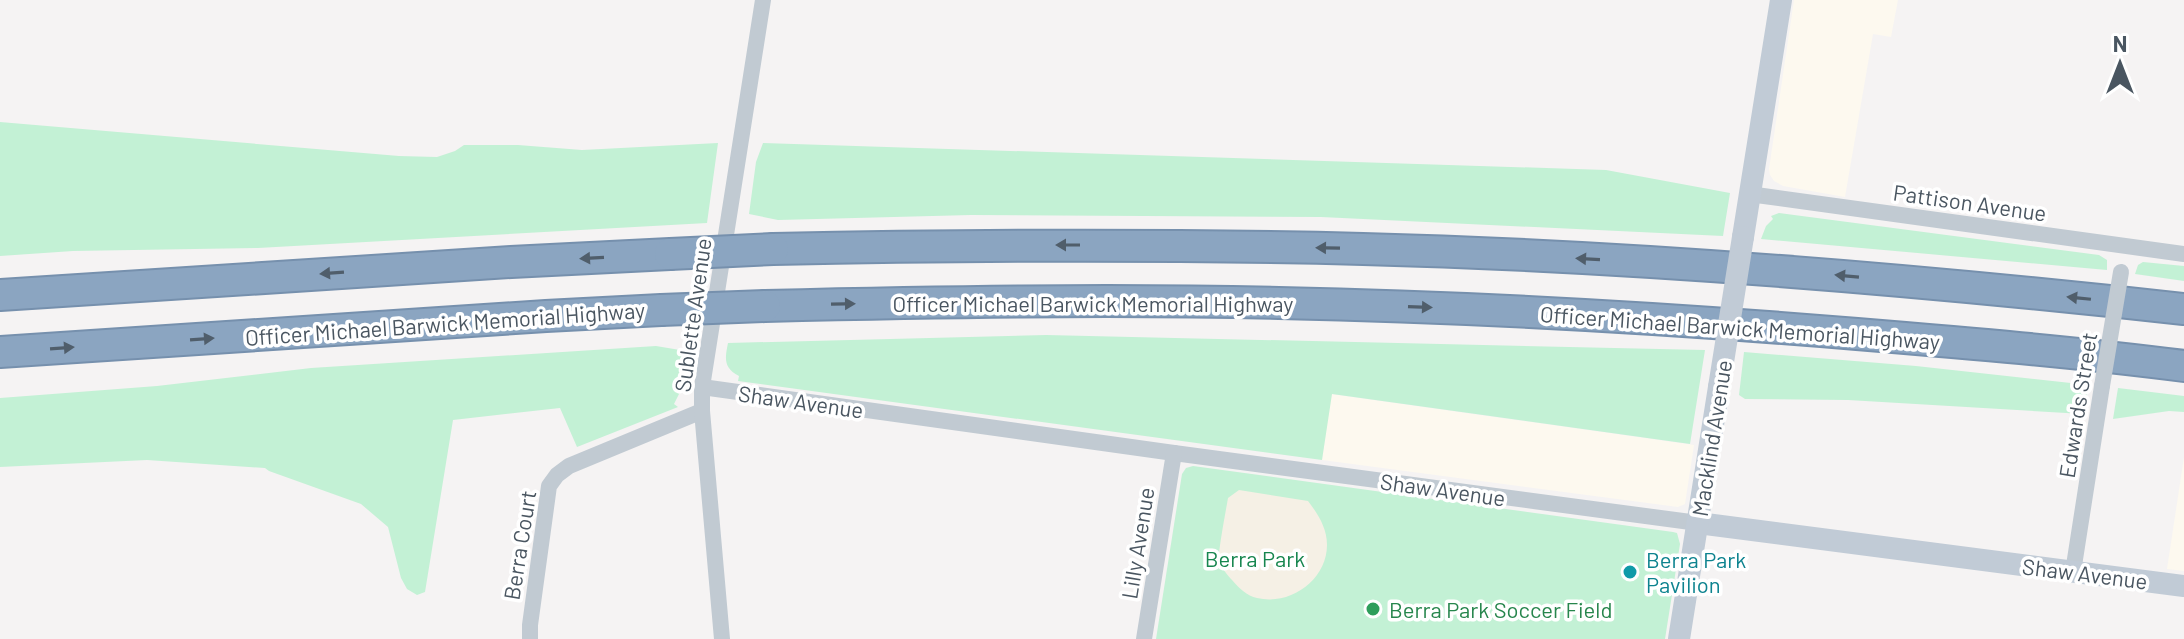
<svg xmlns="http://www.w3.org/2000/svg" width="2184" height="639" viewBox="0 0 2184 639" font-family="Barlow,sans-serif">
  <rect width="100%" height="100%" fill="#f5f3f3"/>
  <g fill="#fdf9ef">
    <path d="M 1794,0 L 1898,0 L 1891,37 L 1873,34 L 1845,197 L 1783,186 L 1774,181 L 1770,175 L 1769,169 Z"/>
    <path d="M 1331,394 L 1694,445 L 1685,504 L 1678,507 L 1322,460 Z"/>
    <path d="M 2184,457 L 2184,571 L 2167,569 Z"/>
  </g>
  <g fill="#c3f1d5">
    <path d="M 0,122 L 399,156 L 437,157 L 455,151 L 464,145 L 518,145 L 582,150 L 718,143 L 707,223 L 258,248 L 73,251 L 0,256 Z"/>
    <path d="M 763,143 L 1606,170 L 1730,193 L 1723,236 L 1321,217 L 971,215 L 778,220 L 749,214 L 756,162 Z"/>
    <path d="M 1779,213 L 2099,255 L 2107,260 L 2107,270 L 1761,239 L 1766,226 L 1773,219 L 1771,216 Z"/>
    <path d="M 2143,262 L 2184,266 L 2184,281 L 2135,274 L 2138,265 Z"/>
    <path d="M 1046,335 L 1705,350 L 1690,444 L 1332,394 L 1322,460 L 738,381 L 739,376 C 723,368 725,358 728,343 Z"/>
    <path d="M 656,346 L 686,351 L 680,392 L 674,404 L 678,407 L 577,447 L 560,408 L 453,420 L 425,592 L 417,595 L 407,589 L 401,578 L 388,527 L 361,504 L 269,471 L 265,468 L 147,460 L 0,467 L 0,398 L 157,386 L 311,368 Z"/>
    <path d="M 1744,352 L 1916,366 L 2089,385 L 2083,414 L 1848,400 L 1745,399 L 1739,395 Z"/>
    <path d="M 2118,388 L 2184,396 L 2184,412 L 2169,411 L 2113,419 Z"/>
    <path d="M 1193,466 L 1673,532 L 1677,533 L 1680,544 L 1665,639 L 1156,639 L 1182,474 L 1186,468 Z"/>
  </g>
  <path fill="#f5f0e5" d="M 1239,490 L 1308,501 C 1318,514 1327,528 1327,545 C 1327,580 1290,606 1257,598 C 1247,596 1239,588 1232,580 C 1228,576 1220,566 1219,560 C 1218,551 1226,510 1228,498 Z"/>
  <g fill="none" stroke-linecap="round" stroke-linejoin="round">
    <defs>
      <g id="highway">
        <path d="M 773,249 C 970,245 1166,244 1363,249 C 1637,256 1911,279 2184,309"/>
        <path d="M 0,295 L 511,262 L 670,254"/>
        <path d="M 765,306 C 936,302 1108,299 1279,303 C 1472,307 1665,318 1857,334 C 1966,343 2075,352 2184,366"/>
        <path d="M 0,352 L 546,316 L 661,310"/>
      </g>
    </defs>
    <use href="#highway" stroke="#7690ad" stroke-width="34"/>
    <g stroke="#c1cad2" stroke-width="16">
      <path d="M 1749,194 L 2184,254"/>
      <path d="M 702,387 L 1174,453 L 1698,523"/>
      <path d="M 2073,572 L 2102,386"/>
      <path d="M 530,639 L 530,625 L 549,486 L 557,475 L 569,466 L 702,411"/>
      <path d="M 722,639 L 702,411 L 702,387 L 763,0"/>
      <path d="M 1144,639 L 1174,453"/>
    </g>
    <g stroke="#c1cbd6" stroke-width="22">
      <path d="M 1743,237 L 1781,0"/>
      <path d="M 1698,523 L 2184,586"/>
      <path d="M 1679,639 L 1719,387"/>
    </g>
    <use href="#highway" stroke="#8ba5c1" stroke-width="30"/>
    <defs>
      <g id="highway-bridge">
        <path d="M 670,254 L 773,249"/>
        <path d="M 661,310 L 765,306"/>
      </g>
    </defs>
    <use href="#highway-bridge" stroke="#7690ad" stroke-width="34" stroke-linecap="butt"/>
    <path stroke="#c1cad2" stroke-width="16" d="M 2102,386 L 2121,272"/>
    <path stroke="#c1cbd6" stroke-width="22" d="M 1719,387 L 1743,237"/>
    <use href="#highway-bridge" stroke="#8ba5c1" stroke-width="30"/>
  </g>
  <defs><path id="oneway-solid" d="M-6-.8H1V-3.2L6.5 0L1 3.2V.8H-6Z" transform="scale(2)"/></defs>
  <g fill="#505e6b">
    <use href="#oneway-solid" transform="translate(1068 245) rotate(180)"/>
    <use href="#oneway-solid" transform="translate(1328 248) rotate(-179)"/>
    <use href="#oneway-solid" transform="translate(592 258) rotate(177)"/>
    <use href="#oneway-solid" transform="translate(1588 259) rotate(-177)"/>
    <use href="#oneway-solid" transform="translate(332 273) rotate(176)"/>
    <use href="#oneway-solid" transform="translate(1847 276) rotate(-175)"/>
    <use href="#oneway-solid" transform="translate(2079 298) rotate(-174)"/>
    <use href="#oneway-solid" transform="translate(843 304) rotate(-1)"/>
    <use href="#oneway-solid" transform="translate(1420 307) rotate(2)"/>
    <use href="#oneway-solid" transform="translate(202 339) rotate(-4)"/>
    <use href="#oneway-solid" transform="translate(62 348) rotate(-4)"/>
  </g>
  <circle fill="#0f9aa8" stroke="#fff" stroke-width="3" cx="1630" cy="572" r="8"/>
  <circle fill="#2e9e5b" stroke="#fff" stroke-width="3" cx="1373" cy="609" r="8"/>
  <g text-anchor="middle" dominant-baseline="central" stroke-width="7" stroke-linejoin="round" paint-order="stroke">
    <g font-size="22" fill="#4a5661" stroke="#fff">
      <text transform="translate(1970 202) rotate(8)">Pattison Avenue</text>
      <text x="1093" y="303">Officer Michael Barwick Memorial Highway</text>
      <text transform="translate(692 315) rotate(-82)">Sublette Avenue</text>
      <text transform="translate(445 323) rotate(-4)">Officer Michael Barwick Memorial Highway</text>
      <text transform="translate(1740 327) rotate(4)">Officer Michael Barwick Memorial Highway</text>
      <text transform="translate(801 401) rotate(8)">Shaw Avenue</text>
      <text transform="translate(2077 405) rotate(-81)">Edwards Street</text>
      <text transform="translate(1711 438) rotate(-81)">Macklind Avenue</text>
      <text transform="translate(1443 489) rotate(8)">Shaw Avenue</text>
      <text transform="translate(1137 543) rotate(-81)">Lilly Avenue</text>
      <text transform="translate(519 545) rotate(-81)">Berra Court</text>
      <text transform="translate(2085 573) rotate(7)">Shaw Avenue</text>
    </g>
    <g font-size="22" fill="#17864f" stroke="#fff">
      <text x="1255" y="558">Berra Park</text>
    </g>
    <g font-size="22" fill="#0d838f" stroke="#fff" text-anchor="start">
      <text x="1646" y="559">Berra Park<tspan x="1646" dy="25">Pavilion</tspan></text>
    </g>
    <g font-size="22" fill="#27864d" stroke="#fff" text-anchor="start">
      <text x="1389" y="609">Berra Park Soccer Field</text>
    </g>
  </g>
  <g transform="translate(2120 64)" stroke="#ffffff" stroke-width="6" paint-order="stroke">
  <path d="M0-6L14 30L0 20L-14 30Z" fill="#4a5661"/>
  <text y="-12" font-size="22" font-weight="bold" text-anchor="middle" fill="#4a5661">N</text>
  </g>
</svg>
